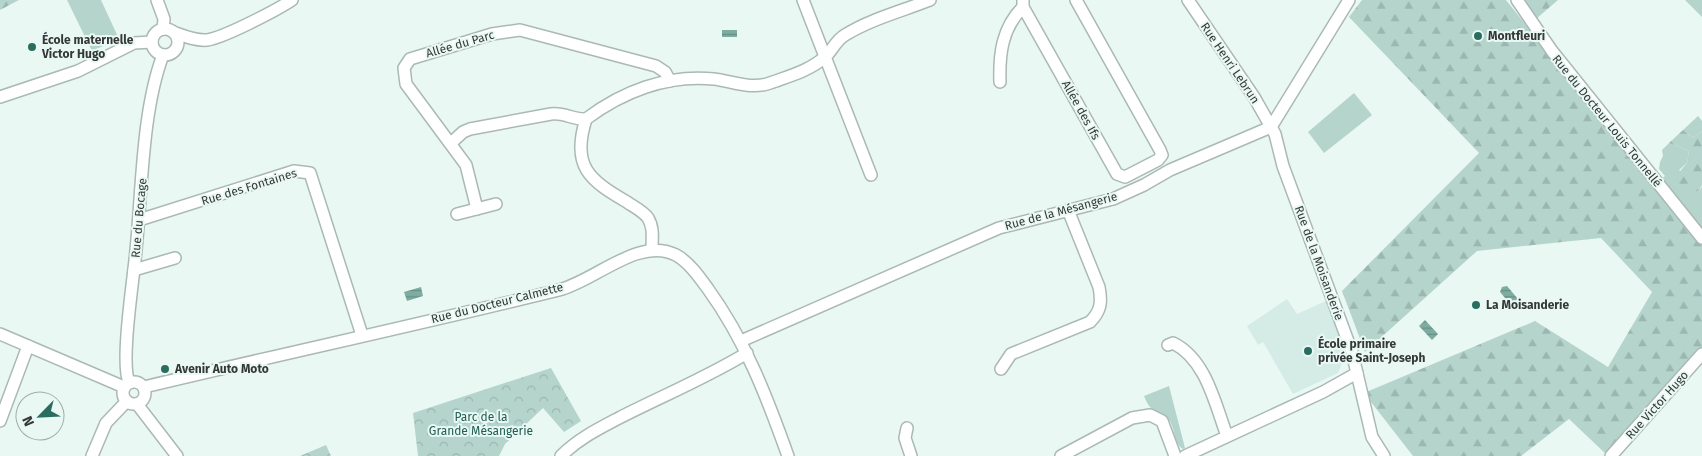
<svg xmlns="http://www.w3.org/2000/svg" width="1702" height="456" viewBox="0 0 1702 456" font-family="'Fira Sans',sans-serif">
  <defs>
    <pattern id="forest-firs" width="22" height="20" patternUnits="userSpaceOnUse" patternTransform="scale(1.25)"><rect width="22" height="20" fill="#b4d4cc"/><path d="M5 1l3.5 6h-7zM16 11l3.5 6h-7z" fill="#9bb7b0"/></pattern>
    <pattern id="park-crowns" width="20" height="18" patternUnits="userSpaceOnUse" patternTransform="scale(1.25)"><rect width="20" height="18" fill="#b4d4cc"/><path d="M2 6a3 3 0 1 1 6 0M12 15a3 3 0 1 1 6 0" fill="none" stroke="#9bb7b0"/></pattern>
    <pattern id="water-rules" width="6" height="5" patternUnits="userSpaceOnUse" patternTransform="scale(1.25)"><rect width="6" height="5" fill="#7dada1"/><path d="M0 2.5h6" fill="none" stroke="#678e84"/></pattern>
  </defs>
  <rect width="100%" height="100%" fill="#eaf8f4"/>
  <path fill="#d5ece6" d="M 1287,299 L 1297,314 L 1328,300 L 1350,358 L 1343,361 L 1338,373 L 1293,394 L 1263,342 L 1258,345 L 1247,326 Z"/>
  <g fill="#b4d4cc">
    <path d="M 67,0 L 101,0 L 119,39 L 92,51 Z"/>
    <path d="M 1685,0 L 1702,0 L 1702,17 Z"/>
    <path d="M 1354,93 L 1372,115 L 1324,153 L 1308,132 Z"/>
    <path d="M 1698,116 L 1702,121 L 1702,131 L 1693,138 L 1683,130 Z"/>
    <path d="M 1669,143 L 1689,151 L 1687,163 L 1679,170 L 1701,189 L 1702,185 L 1702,228 L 1661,179 L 1665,176 L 1659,169 L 1660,162 L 1663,156 L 1662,150 Z"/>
    <path d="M 1169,386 L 1185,448 L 1183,449 C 1174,444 1175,428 1169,420 C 1158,406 1152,417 1144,396 Z"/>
  </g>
  <g fill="url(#forest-firs)">
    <path d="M 0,0 L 19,0 L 0,10 Z"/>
    <path d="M 1362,0 L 1506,0 L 1702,245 L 1702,351 L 1608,456 L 1569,419 L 1521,456 L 1413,456 L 1364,393 L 1535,321 L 1608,367 L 1652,292 L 1601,238 L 1477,251 L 1365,352 L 1342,291 L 1479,153 L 1349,17 Z"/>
    <path d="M 1524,0 L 1558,0 L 1536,19 Z"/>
    <path d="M 1683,130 L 1693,138 L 1702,131 L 1702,185 C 1697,195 1685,197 1677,190 L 1675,177 L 1687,163 L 1689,151 L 1669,143 Z"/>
  </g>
  <g fill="url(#park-crowns)">
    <path d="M 551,368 L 581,421 L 564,432 L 543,408 L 505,444 L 499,456 L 418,456 L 413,413 Z"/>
    <path d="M 326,445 L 331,456 L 300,456 Z"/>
  </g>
  <g fill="url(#water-rules)">
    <rect x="722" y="30" width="15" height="7"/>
    <path d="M 1507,286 L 1518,299 L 1511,305 L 1500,292 L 1502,287 Z"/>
    <path d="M 421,287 L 423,296 L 407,301 L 404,292 Z"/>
    <path d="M 1425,320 L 1438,334 L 1432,340 L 1419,326 Z"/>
  </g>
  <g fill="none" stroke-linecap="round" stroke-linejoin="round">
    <defs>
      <g id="minor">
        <path d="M 157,0 L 164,19 L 163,29"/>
        <path d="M 803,0 L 871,175"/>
        <path d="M 1023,0 L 1023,7 L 1117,174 L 1125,177 L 1158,160 L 1162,155 L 1160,150 L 1076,0"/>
        <path d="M 1188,0 L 1254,97 L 1275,134 L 1283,166 L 1352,352 L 1372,437 L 1384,456"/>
        <path d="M 1517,0 L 1552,51 L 1702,238"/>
        <circle cx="165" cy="42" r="13"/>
        <path d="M 173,32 C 184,36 195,41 207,40 C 223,38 277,10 292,0"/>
        <path d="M 1000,82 C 999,54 1002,28 1023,7"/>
        <path d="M 0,97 L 78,71 L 134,43 L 152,42"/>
        <path d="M 451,143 L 463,132 L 470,129 L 551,114 C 564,112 573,120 586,119"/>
        <path d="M 477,209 L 466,165 L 406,84 L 404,68 L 410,59 L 492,34 L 520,30 L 656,66 L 665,72 L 670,81"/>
        <path d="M 457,214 L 496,204"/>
        <path d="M 139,220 L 294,171 L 310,173 L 362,335"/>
        <path d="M 652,249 C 652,238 654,228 648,218 C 643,211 634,207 627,202 C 589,180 571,166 586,119 C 622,92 667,74 714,79 C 731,81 752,90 770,83 C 789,76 809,71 825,57 C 833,50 835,41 845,35 C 871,19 902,11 930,0"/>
        <path d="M 134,270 L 175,258"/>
        <path d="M 0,334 L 124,387"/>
        <path d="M 741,341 L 999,228 L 1113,199 L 1144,185 L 1170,170 L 1271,127 L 1349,0"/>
        <path d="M 1168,345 L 1173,343 C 1206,359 1215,404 1227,436"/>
        <path d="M 1001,369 L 1011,354 L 1090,322 C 1101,311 1102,302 1099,287 L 1068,210"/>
        <circle cx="134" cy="393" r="11"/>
        <path d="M 129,382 C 120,362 134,276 136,250 C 142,190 142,110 163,55"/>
        <path d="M 144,387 C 282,354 421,324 559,290 C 595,281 639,236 676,255 C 689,262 700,278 708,289 C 745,340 767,397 788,456"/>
        <path d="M 137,404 L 177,456"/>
        <path d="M 0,421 L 28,346"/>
        <path d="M 907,428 L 905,438 L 911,456"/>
        <path d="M 92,456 L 106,423 L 127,401"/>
        <path d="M 561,456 C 578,439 598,429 619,418 C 662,396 706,378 747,353"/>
        <path d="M 1061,456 L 1132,418 L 1150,415 L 1162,421 L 1175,456"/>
        <path d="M 1185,456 L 1323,392 L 1357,373"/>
        <path d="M 1611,456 L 1702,354"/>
      </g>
    </defs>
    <use href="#minor" stroke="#abb9b6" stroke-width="14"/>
    <use href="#minor" stroke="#fff" stroke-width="11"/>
  </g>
  <g fill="#286d5f" stroke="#eaf8f4" stroke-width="2">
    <circle cx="1478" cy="36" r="5"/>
    <circle cx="32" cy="47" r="5"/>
    <circle cx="1476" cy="305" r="5"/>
    <circle cx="1308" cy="351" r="5"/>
    <circle cx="165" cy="369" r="5"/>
  </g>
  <g text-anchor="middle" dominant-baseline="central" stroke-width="4" stroke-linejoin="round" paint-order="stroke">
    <g font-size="12" font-weight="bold" fill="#343938" stroke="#eaf8f4" text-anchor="start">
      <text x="1488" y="36">Montfleuri</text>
      <text x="42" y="40">École maternelle<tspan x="42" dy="14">Victor Hugo</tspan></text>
      <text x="1486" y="305">La Moisanderie</text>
      <text x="1318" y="344">École primaire<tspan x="1318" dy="14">privée Saint-Joseph</tspan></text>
      <text x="175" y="369">Avenir Auto Moto</text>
    </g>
    <g font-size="12" fill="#343938" stroke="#eaf8f4">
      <text transform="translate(460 44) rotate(-16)">Allée du Parc</text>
      <text transform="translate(1230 63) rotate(56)">Rue Henri Lebrun</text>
      <text transform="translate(1081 110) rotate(61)">Allée des Ifs</text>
      <text transform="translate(1607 121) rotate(51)">Rue du Docteur Louis Tonnellé</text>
      <text transform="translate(249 187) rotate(-17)">Rue des Fontaines</text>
      <text transform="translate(1061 211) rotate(-15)">Rue de la Mésangerie</text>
      <text transform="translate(139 218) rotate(-85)">Rue du Bocage</text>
      <text transform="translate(1319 263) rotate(70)">Rue de la Moisanderie</text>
      <text transform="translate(497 303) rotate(-14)">Rue du Docteur Calmette</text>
      <text transform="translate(1657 405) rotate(-48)">Rue Victor Hugo</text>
    </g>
    <g font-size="12" fill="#205f53" stroke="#eaf8f4">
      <text x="481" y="417">Parc de la<tspan x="481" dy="14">Grande Mésangerie</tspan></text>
    </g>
  </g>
  <g transform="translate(40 416) rotate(246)"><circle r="24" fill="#eaf8f4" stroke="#a1aca9"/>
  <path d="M0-4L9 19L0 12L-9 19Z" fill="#286d5f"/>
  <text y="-8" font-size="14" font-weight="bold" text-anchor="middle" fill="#343938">N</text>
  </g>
</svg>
